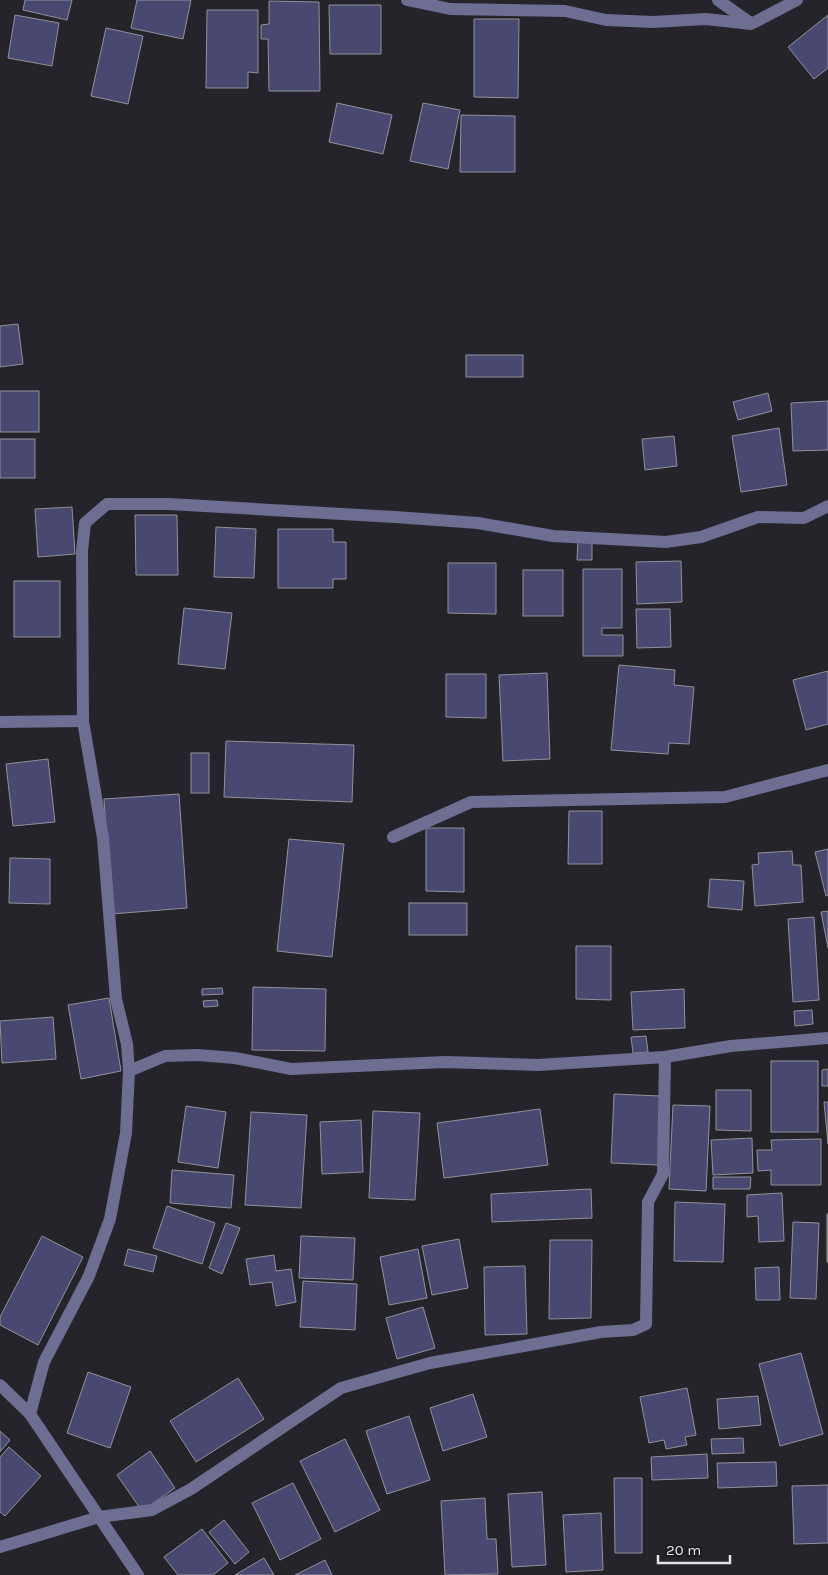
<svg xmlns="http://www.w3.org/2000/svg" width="828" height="1575" viewBox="0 0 828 1575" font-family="Karla,sans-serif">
  <rect width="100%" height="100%" fill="#24242a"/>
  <g fill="#494870" stroke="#919299">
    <path d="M 25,0 L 72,0 L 67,20 L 23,10 Z"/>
    <path d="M 137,0 L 191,0 L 183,39 L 131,28 Z"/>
    <path d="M 269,1 L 319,2 L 320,91 L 269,91 L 268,39 L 261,39 L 261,25 L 269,24 Z"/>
    <path d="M 329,5 L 381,5 L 381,54 L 330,54 Z"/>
    <path d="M 207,10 L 258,10 L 258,73 L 248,72 L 248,88 L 206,88 Z"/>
    <path d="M 15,15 L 59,23 L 52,66 L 8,58 Z"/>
    <path d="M 828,15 L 828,68 L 814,79 L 788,47 Z"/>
    <path d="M 474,19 L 519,19 L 518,98 L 474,97 Z"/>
    <path d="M 106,28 L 143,36 L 128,104 L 91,96 Z"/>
    <path d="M 337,103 L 392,115 L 383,154 L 329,142 Z"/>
    <path d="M 423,103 L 460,110 L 448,169 L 410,161 Z"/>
    <path d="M 461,115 L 515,116 L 515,172 L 460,172 Z"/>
    <path d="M 18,324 L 23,364 L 0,367 L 0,326 Z"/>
    <rect x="466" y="355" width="57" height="22"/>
    <rect x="0" y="391" width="39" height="41"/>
    <path d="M 768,393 L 772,411 L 738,420 L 733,402 Z"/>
    <path d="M 828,401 L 828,450 L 793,451 L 791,403 Z"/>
    <path d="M 779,428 L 787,485 L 741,492 L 732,436 Z"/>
    <path d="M 674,436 L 677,466 L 645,470 L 642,439 Z"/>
    <rect x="0" y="439" width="35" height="39"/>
    <path d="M 72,507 L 75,554 L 38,557 L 35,509 Z"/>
    <path d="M 135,515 L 177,515 L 178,575 L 136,575 Z"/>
    <path d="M 216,527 L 256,529 L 254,578 L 214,577 Z"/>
    <path d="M 278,529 L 333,529 L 333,542 L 346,542 L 346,579 L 333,579 L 333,588 L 278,588 Z"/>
    <path d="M 578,540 L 592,540 L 592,560 L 577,560 Z"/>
    <path d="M 681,561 L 682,602 L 637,604 L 636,562 Z"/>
    <path d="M 448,563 L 496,563 L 496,614 L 448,613 Z"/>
    <path d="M 583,569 L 622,569 L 622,628 L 602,628 L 602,635 L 623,635 L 623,656 L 583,656 Z"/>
    <rect x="523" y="570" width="40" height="46"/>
    <rect x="14" y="581" width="46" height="56"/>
    <path d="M 184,608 L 232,613 L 225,669 L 178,664 Z"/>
    <path d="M 636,609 L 670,609 L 671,647 L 637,648 Z"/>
    <path d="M 619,665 L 675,670 L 674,685 L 694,687 L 689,744 L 669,743 L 668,754 L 611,750 Z"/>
    <path d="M 828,671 L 828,724 L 806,730 L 793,680 Z"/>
    <path d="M 547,673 L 550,759 L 503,761 L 499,675 Z"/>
    <path d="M 446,674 L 486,674 L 486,718 L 446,717 Z"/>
    <path d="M 226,741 L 354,745 L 352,802 L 224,797 Z"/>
    <rect x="191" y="753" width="18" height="40"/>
    <path d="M 48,759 L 55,822 L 13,826 L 6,764 Z"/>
    <path d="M 179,794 L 187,908 L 111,914 L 104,799 Z"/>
    <path d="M 569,811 L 602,811 L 602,864 L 568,864 Z"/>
    <path d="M 426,828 L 464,828 L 464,892 L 426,891 Z"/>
    <path d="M 289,839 L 344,844 L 332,957 L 277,951 Z"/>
    <path d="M 828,849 L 828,895 L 826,896 L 815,852 Z"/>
    <path d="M 792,851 L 793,865 L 801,865 L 803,902 L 755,906 L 752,865 L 759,864 L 758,853 Z"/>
    <path d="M 10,858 L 50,859 L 50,904 L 9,903 Z"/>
    <path d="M 710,879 L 744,881 L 742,910 L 708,907 Z"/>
    <rect x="409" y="903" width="58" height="32"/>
    <path d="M 828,911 L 828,948 L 821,912 Z"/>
    <path d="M 814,917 L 819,1000 L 793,1002 L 788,919 Z"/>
    <path d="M 576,946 L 611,946 L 611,1000 L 576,999 Z"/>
    <path d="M 253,987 L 326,989 L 325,1051 L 252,1050 Z"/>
    <path d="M 222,988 L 223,994 L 202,995 L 202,989 Z"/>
    <path d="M 684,989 L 685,1028 L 633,1030 L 631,992 Z"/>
    <path d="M 109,998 L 121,1071 L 81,1079 L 68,1005 Z"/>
    <path d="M 217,1000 L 218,1006 L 204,1007 L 203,1001 Z"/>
    <path d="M 812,1010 L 813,1024 L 795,1026 L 794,1011 Z"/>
    <path d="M 53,1017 L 56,1059 L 2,1063 L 0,1021 Z"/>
    <path d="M 646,1036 L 648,1052 L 633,1053 L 631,1037 Z"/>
    <rect x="771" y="1061" width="47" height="71"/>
    <path d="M 828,1069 L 828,1086 L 822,1086 L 822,1070 Z"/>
    <path d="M 716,1090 L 751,1090 L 751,1131 L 716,1130 Z"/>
    <path d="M 614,1094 L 660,1096 L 658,1165 L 611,1163 Z"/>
    <path d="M 824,1102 L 828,1102 L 828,1144 Z"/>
    <path d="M 673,1105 L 710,1106 L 706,1191 L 669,1189 Z"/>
    <path d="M 186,1106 L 226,1112 L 218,1168 L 178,1162 Z"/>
    <path d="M 540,1109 L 548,1165 L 444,1178 L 437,1123 Z"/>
    <path d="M 373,1111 L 420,1113 L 415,1200 L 369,1198 Z"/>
    <path d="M 251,1112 L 307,1115 L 301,1208 L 245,1205 Z"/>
    <path d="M 361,1120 L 363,1172 L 322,1174 L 320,1122 Z"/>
    <path d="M 752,1138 L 753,1173 L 713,1175 L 711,1140 Z"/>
    <path d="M 821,1139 L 821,1185 L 771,1185 L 771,1170 L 758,1171 L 757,1150 L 772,1150 L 771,1140 Z"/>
    <path d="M 172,1170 L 234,1175 L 231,1208 L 170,1203 Z"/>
    <path d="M 713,1177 L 751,1177 L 750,1189 L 713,1189 Z"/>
    <path d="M 591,1189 L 592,1218 L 492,1222 L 491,1194 Z"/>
    <path d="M 782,1193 L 784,1241 L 759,1242 L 758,1216 L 747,1217 L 747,1195 Z"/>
    <path d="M 675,1202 L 725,1204 L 723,1262 L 674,1261 Z"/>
    <path d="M 167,1206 L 215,1223 L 202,1264 L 153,1248 Z"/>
    <rect x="827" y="1214" width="1" height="48"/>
    <path d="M 793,1222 L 819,1223 L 816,1299 L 790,1298 Z"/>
    <path d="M 226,1223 L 240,1228 L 222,1274 L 209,1268 Z"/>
    <path d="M 42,1236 L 83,1257 L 38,1345 L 0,1325 L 0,1317 Z"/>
    <path d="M 301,1236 L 355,1238 L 353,1280 L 299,1278 Z"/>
    <path d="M 459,1239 L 468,1288 L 432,1295 L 422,1246 Z"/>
    <path d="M 550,1240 L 592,1240 L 591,1318 L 549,1319 Z"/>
    <path d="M 128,1249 L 157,1256 L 153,1272 L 124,1265 Z"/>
    <path d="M 418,1249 L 427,1298 L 389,1305 L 380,1257 Z"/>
    <path d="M 274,1255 L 276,1271 L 291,1269 L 296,1302 L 276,1306 L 272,1282 L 250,1285 L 246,1259 Z"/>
    <path d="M 525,1266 L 527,1334 L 485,1335 L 484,1267 Z"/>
    <path d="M 779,1267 L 780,1300 L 756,1300 L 755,1268 Z"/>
    <path d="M 303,1281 L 357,1284 L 355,1330 L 300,1327 Z"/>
    <path d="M 423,1307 L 435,1348 L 397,1359 L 386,1318 Z"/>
    <path d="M 801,1353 L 823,1434 L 780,1446 L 759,1364 Z"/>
    <path d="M 88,1372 L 131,1387 L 110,1448 L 67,1433 Z"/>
    <path d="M 238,1378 L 264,1419 L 196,1462 L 170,1421 Z"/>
    <path d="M 687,1388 L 696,1435 L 685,1437 L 687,1445 L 666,1449 L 664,1440 L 649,1443 L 640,1397 Z"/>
    <path d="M 473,1394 L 487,1437 L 443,1451 L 430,1408 Z"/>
    <path d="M 758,1396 L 761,1425 L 719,1429 L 717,1399 Z"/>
    <path d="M 409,1416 L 430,1480 L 387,1494 L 366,1431 Z"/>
    <path d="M 0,1431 L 10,1440 L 0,1452 Z"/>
    <path d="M 743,1438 L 744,1453 L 712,1454 L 711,1439 Z"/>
    <path d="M 345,1439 L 380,1510 L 335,1532 L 300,1461 Z"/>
    <path d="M 9,1447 L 41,1476 L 5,1516 L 0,1512 L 0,1457 Z"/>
    <path d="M 150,1451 L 175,1488 L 142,1511 L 117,1475 Z"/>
    <path d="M 707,1454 L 708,1478 L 652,1480 L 651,1457 Z"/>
    <path d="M 776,1462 L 777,1486 L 718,1488 L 717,1463 Z"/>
    <path d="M 614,1478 L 642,1478 L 642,1553 L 615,1553 Z"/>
    <path d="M 293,1483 L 321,1539 L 280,1560 L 252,1503 Z"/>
    <path d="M 828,1485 L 828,1543 L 794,1544 L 792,1486 Z"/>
    <path d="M 542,1492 L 546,1565 L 512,1567 L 508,1494 Z"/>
    <path d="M 485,1498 L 487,1539 L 496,1539 L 498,1574 L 445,1575 L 441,1501 Z"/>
    <path d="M 601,1513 L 603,1570 L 566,1572 L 563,1515 Z"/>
    <path d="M 224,1520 L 249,1552 L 235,1564 L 209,1532 Z"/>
    <path d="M 202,1529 L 228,1563 L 213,1575 L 178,1575 L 164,1557 Z"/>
    <path d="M 264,1558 L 274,1575 L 235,1575 Z"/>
    <path d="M 325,1560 L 332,1575 L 295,1575 Z"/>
  </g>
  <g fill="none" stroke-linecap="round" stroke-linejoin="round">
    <g stroke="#6d6e92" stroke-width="12">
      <path d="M 407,0 L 450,9 L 565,11 L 606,20 L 653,22 L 706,19 L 751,24 L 797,0"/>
      <path d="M 718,0 L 749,22"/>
      <path d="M 0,722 L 83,721"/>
      <path d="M 393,837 L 471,802 L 725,797 L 828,770"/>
      <path d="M 129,1071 L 165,1056 L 198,1055 L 235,1058 L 291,1069 L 445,1062 L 538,1065 L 665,1057 L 731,1046 L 828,1038"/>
      <path d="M 0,1385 L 30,1414 L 138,1575"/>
      <path d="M 30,1414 L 44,1362 L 89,1276 L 110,1219 L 126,1133 L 129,1071 L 127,1044 L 116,999 L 103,838 L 83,721 L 82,551 L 85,523 L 107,504 L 169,504 L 395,517 L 478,523 L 553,536 L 666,542 L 701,537 L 758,517 L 804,518 L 828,506"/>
      <path d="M 0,1547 L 99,1517 L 152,1510 L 191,1489 L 341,1388 L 430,1363 L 601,1332 L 633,1330 L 646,1324 L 648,1202 L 663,1174 L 665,1057"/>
    </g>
  </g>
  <path d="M658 1555v8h72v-8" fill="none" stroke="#e3e4e7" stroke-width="2.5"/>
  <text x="666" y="1555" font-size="15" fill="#e3e4e7" stroke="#1b1b20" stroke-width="4" paint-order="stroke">20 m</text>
</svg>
